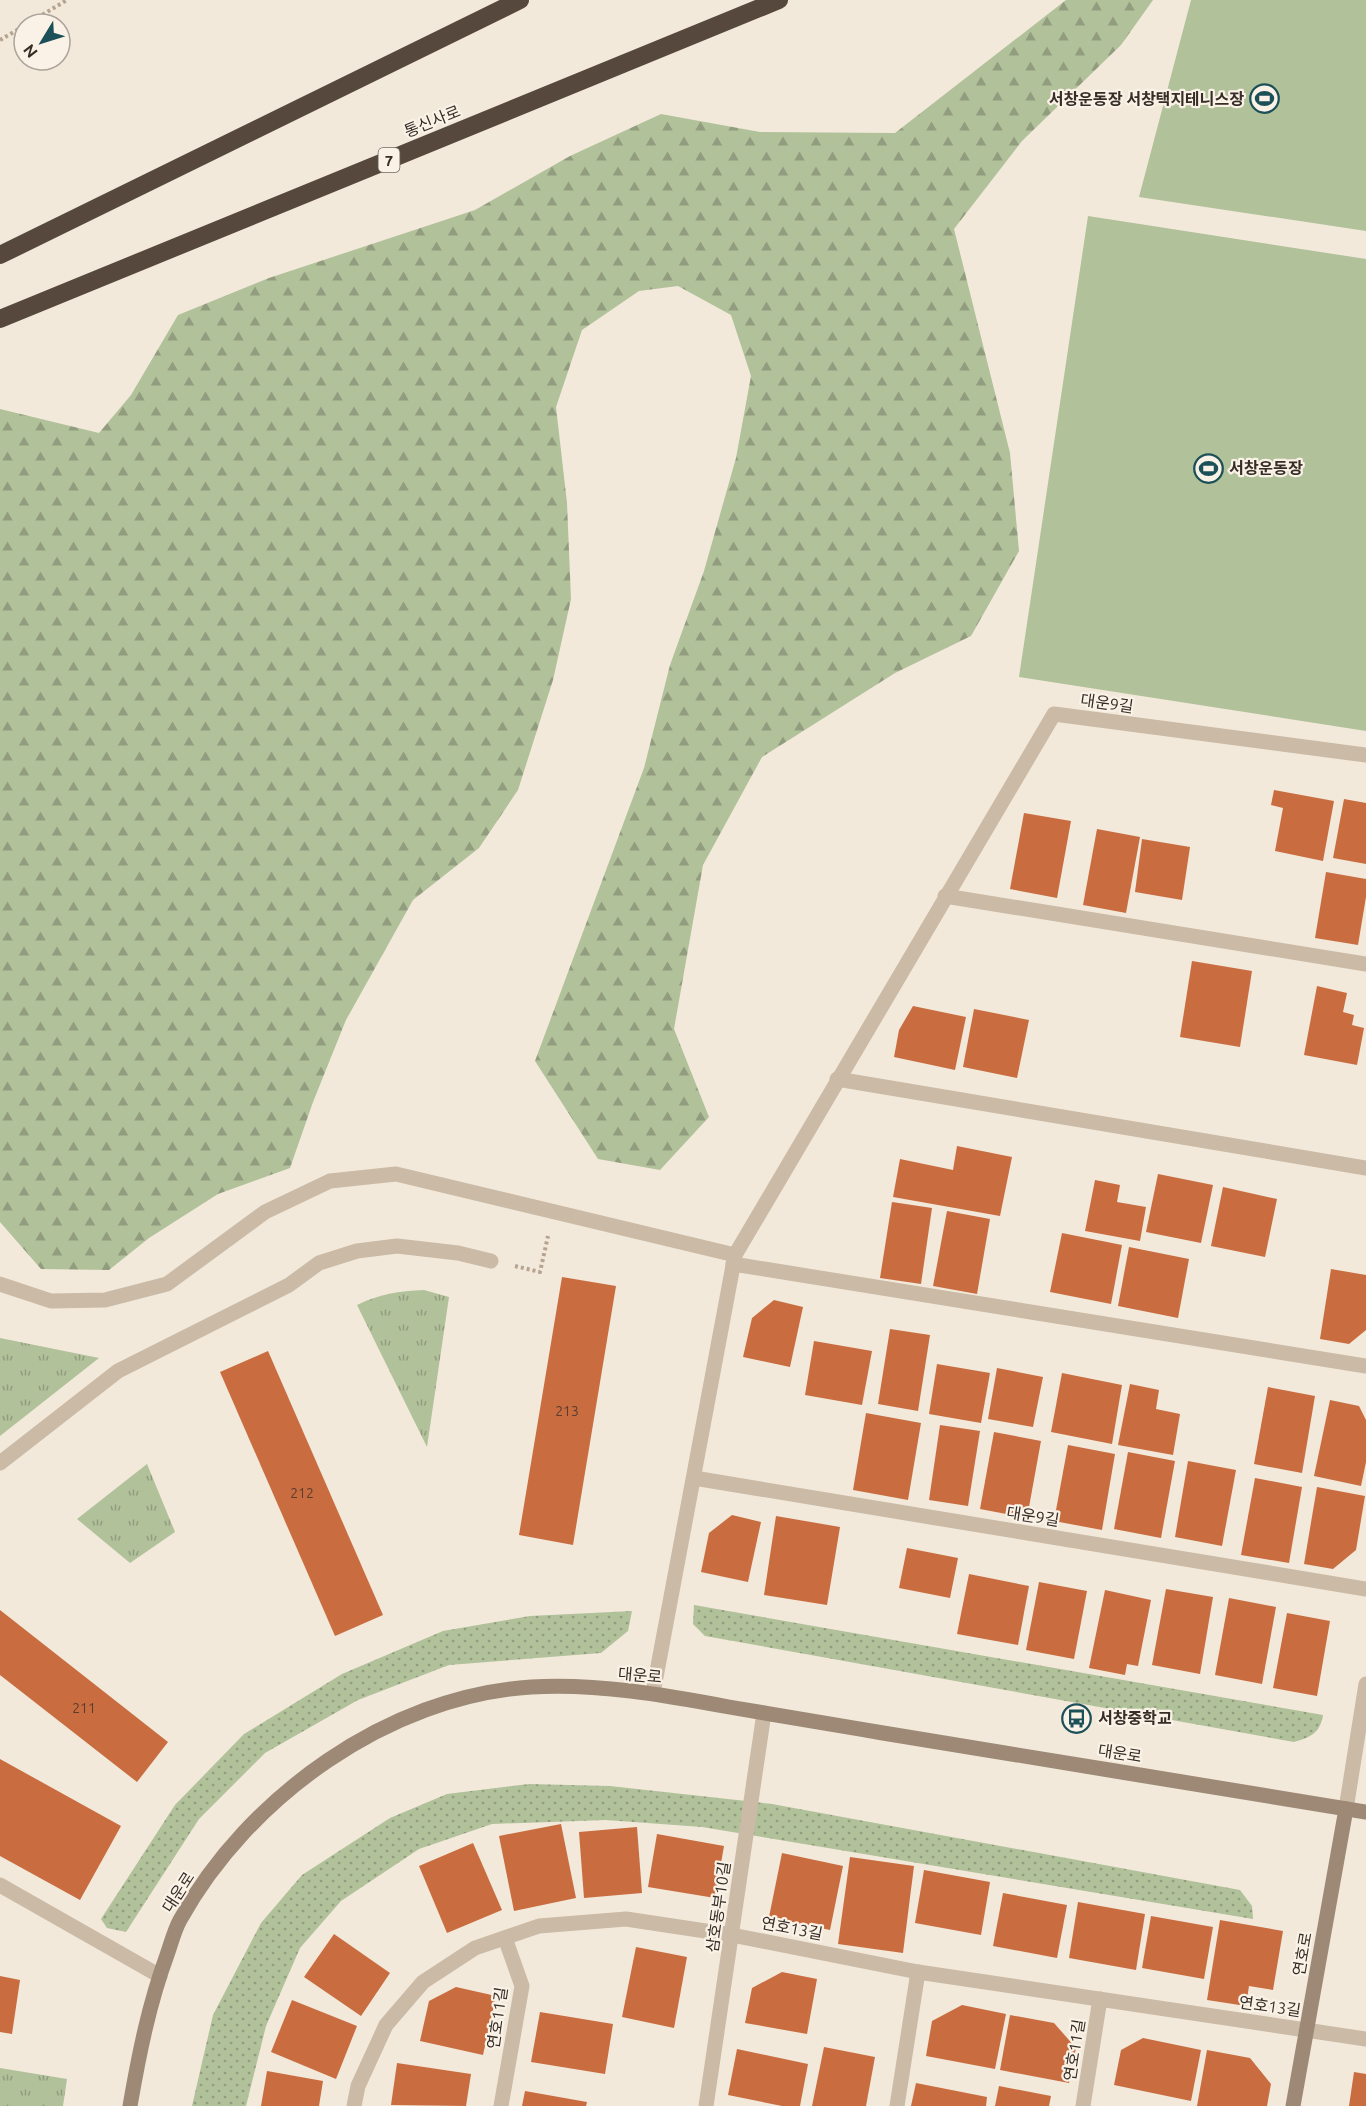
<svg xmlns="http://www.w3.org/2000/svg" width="1366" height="2106" viewBox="0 0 1366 2106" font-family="Ubuntu,'Noto Sans KR',sans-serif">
  <defs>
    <pattern id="grass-dots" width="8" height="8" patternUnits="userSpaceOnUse" patternTransform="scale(1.5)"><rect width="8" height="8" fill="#b1c19a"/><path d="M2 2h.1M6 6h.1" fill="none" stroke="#919d7e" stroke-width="1.8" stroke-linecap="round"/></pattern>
    <pattern id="forest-firs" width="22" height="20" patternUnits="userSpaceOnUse" patternTransform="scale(1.5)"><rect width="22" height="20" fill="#b1c19a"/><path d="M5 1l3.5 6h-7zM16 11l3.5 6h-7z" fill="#919d7e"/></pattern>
    <pattern id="park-tufts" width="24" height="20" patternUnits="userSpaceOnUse" patternTransform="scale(1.5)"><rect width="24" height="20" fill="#b1c19a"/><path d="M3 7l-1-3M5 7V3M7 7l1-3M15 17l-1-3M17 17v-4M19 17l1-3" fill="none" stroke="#919d7e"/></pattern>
  </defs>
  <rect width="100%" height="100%" fill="#f2e9da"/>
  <g fill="url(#grass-dots)">
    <path d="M 694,1605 L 1323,1715 C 1320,1733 1311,1737 1294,1742 L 705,1636 L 693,1624 Z"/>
    <path d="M 632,1611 L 628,1631 L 601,1653 L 449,1665 L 358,1700 L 265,1753 L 199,1819 L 126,1932 L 107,1928 L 101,1919 L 175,1805 L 244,1734 L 342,1674 L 443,1631 L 530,1616 Z"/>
    <path d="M 529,1784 L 610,1786 L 772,1804 L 1240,1890 L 1252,1906 L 1253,1919 L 702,1827 L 606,1820 L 492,1824 L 419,1849 L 341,1901 L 300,1948 L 266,2026 L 246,2106 L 192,2106 L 213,2015 L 261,1923 L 302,1875 L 390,1818 L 447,1794 Z"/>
  </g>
  <path fill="url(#forest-firs)" d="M 1066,0 L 1153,0 L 1121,45 L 1022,141 L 954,229 L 1010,453 L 1019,551 L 971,636 L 895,673 L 762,757 L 703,865 L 674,1029 L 709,1117 L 660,1170 L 598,1159 L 535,1061 L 644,768 L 670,665 L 704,571 L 736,458 L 751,376 L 731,315 L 678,286 L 639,291 L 582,330 L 556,407 L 567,503 L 571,599 L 553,680 L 518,790 L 479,848 L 413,900 L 346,1020 L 313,1102 L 290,1168 L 218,1194 L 149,1238 L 109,1270 L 41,1269 L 0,1222 L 0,409 L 99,433 L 131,395 L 178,315 L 269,278 L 475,210 L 570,156 L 661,114 L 760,132 L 895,133 Z"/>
  <g fill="url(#park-tufts)">
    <path d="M 424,1290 L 449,1297 L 427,1447 L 357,1305 C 379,1294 399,1291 424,1290 Z"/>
    <path d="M 0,1338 L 99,1358 L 0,1436 Z"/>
    <path d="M 147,1464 L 175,1532 L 130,1563 L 77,1519 Z"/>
    <path d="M 0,2068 L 67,2079 L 63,2106 L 0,2106 Z"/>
  </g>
  <g fill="#b1c19a">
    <path d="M 1191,0 L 1366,0 L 1366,231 L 1139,197 Z"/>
    <path d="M 1088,216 L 1366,259 L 1366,731 L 1019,677 Z"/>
  </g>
  <g fill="#c96d41">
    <path d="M 1274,790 L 1334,801 L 1323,861 L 1275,851 L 1283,808 L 1271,805 Z"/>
    <path d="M 1344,799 L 1366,803 L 1366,864 L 1333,858 Z"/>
    <path d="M 1024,813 L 1071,821 L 1057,898 L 1010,889 Z"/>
    <path d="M 1097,829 L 1140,837 L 1126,913 L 1083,905 Z"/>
    <path d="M 1142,839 L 1190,847 L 1182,900 L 1135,892 Z"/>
    <path d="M 1326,872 L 1366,879 L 1366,897 L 1358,945 L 1315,938 Z"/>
    <path d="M 1192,961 L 1252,971 L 1240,1047 L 1180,1037 Z"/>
    <path d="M 1317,986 L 1347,993 L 1343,1012 L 1354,1015 L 1352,1025 L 1364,1028 L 1357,1065 L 1304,1055 Z"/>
    <path d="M 913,1006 L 966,1017 L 955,1070 L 894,1057 L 899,1030 Z"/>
    <path d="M 974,1009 L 1029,1020 L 1017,1078 L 963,1067 Z"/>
    <path d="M 957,1146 L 1012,1157 L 1000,1216 L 893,1197 L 900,1159 L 953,1170 Z"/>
    <path d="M 1158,1174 L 1213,1185 L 1201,1243 L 1146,1232 Z"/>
    <path d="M 1095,1180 L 1120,1185 L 1117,1202 L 1146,1207 L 1140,1241 L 1085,1231 Z"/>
    <path d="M 1223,1187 L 1277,1199 L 1265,1257 L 1211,1246 Z"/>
    <path d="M 892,1202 L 932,1208 L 921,1284 L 880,1278 Z"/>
    <path d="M 947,1211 L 990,1219 L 977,1294 L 933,1286 Z"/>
    <path d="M 1062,1233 L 1122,1245 L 1111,1304 L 1050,1292 Z"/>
    <path d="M 1129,1247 L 1189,1259 L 1178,1318 L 1118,1306 Z"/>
    <path d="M 1331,1269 L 1366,1275 L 1366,1330 L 1349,1344 L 1320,1339 Z"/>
    <path d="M 562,1277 L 616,1286 L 573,1545 L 519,1535 Z"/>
    <path d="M 774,1300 L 803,1307 L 790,1367 L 743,1357 L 752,1318 Z"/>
    <path d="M 890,1329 L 930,1335 L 918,1411 L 878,1404 Z"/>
    <path d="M 814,1341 L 872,1351 L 862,1405 L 805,1395 Z"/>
    <path d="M 268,1351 L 383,1615 L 335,1636 L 220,1372 Z"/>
    <path d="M 937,1364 L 990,1373 L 981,1423 L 929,1414 Z"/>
    <path d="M 997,1368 L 1043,1377 L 1033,1427 L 988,1419 Z"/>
    <path d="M 1062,1373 L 1122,1385 L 1112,1444 L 1051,1432 Z"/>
    <path d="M 1130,1384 L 1159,1390 L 1156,1409 L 1180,1414 L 1173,1455 L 1118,1445 Z"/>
    <path d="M 1268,1387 L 1315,1396 L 1302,1473 L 1254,1464 Z"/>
    <path d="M 1330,1400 L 1359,1406 L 1366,1420 L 1366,1462 L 1361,1486 L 1314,1476 Z"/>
    <path d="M 866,1413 L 921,1423 L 908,1500 L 853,1490 Z"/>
    <path d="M 940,1425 L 980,1431 L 968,1506 L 929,1500 Z"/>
    <path d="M 994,1432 L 1041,1441 L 1027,1518 L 980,1509 Z"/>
    <path d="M 1068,1445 L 1115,1454 L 1102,1530 L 1054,1521 Z"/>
    <path d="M 1128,1452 L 1175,1461 L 1161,1538 L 1114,1529 Z"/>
    <path d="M 1188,1461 L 1236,1470 L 1222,1546 L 1175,1537 Z"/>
    <path d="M 1255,1478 L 1302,1487 L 1289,1563 L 1241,1555 Z"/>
    <path d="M 1317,1487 L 1365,1496 L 1356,1550 L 1333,1569 L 1304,1564 Z"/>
    <path d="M 732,1515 L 761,1522 L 748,1582 L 701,1572 L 709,1533 Z"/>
    <path d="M 776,1516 L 840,1527 L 827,1605 L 764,1595 Z"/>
    <path d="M 907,1548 L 958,1558 L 950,1598 L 899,1588 Z"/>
    <path d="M 969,1574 L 1029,1586 L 1018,1645 L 957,1634 Z"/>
    <path d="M 1039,1582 L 1087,1591 L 1074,1659 L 1026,1650 Z"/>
    <path d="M 1166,1589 L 1213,1597 L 1200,1674 L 1152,1665 Z"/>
    <path d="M 1105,1590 L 1151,1600 L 1138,1666 L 1127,1664 L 1125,1675 L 1089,1668 Z"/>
    <path d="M 1229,1598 L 1276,1607 L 1262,1684 L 1215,1675 Z"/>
    <path d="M 0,1610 L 168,1742 L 137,1782 L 0,1675 Z"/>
    <path d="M 1287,1613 L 1330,1621 L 1317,1696 L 1273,1688 Z"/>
    <path d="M 0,1759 L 121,1826 L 80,1900 L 0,1856 Z"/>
    <path d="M 561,1824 L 576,1898 L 514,1911 L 499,1836 Z"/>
    <path d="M 637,1827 L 642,1893 L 584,1898 L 579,1832 Z"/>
    <path d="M 657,1834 L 724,1846 L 715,1898 L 648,1887 Z"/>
    <path d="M 473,1843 L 502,1910 L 447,1933 L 419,1866 Z"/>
    <path d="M 782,1853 L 843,1866 L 830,1930 L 769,1917 Z"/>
    <path d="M 850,1857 L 914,1866 L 903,1953 L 838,1944 Z"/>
    <path d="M 924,1870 L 990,1882 L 981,1935 L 915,1923 Z"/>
    <path d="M 1003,1893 L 1067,1905 L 1057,1958 L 993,1946 Z"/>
    <path d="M 1078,1902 L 1145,1914 L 1136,1970 L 1069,1958 Z"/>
    <path d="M 1151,1916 L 1213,1927 L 1204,1979 L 1142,1968 Z"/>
    <path d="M 1220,1920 L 1283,1931 L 1273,1990 L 1249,1986 L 1246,2006 L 1207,2000 Z"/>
    <path d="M 334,1934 L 390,1973 L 361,2016 L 304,1977 Z"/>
    <path d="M 636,1947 L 687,1957 L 674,2028 L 622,2017 Z"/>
    <path d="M 782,1972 L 817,1979 L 807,2034 L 745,2023 L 752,1988 Z"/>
    <path d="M 0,1976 L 20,1980 L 12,2034 L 0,2032 Z"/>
    <path d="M 456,1987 L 496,1996 L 483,2055 L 420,2041 L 429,2001 Z"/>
    <path d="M 292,2000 L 357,2026 L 336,2079 L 271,2052 Z"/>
    <path d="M 962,2005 L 1006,2014 L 995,2069 L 926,2056 L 932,2021 Z"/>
    <path d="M 540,2012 L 613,2024 L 605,2074 L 531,2062 Z"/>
    <path d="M 1010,2015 L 1054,2023 L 1076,2048 L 1069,2083 L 1000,2070 Z"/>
    <path d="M 1143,2038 L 1201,2050 L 1191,2101 L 1114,2085 L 1121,2050 Z"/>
    <path d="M 824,2047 L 875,2057 L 866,2106 L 812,2106 Z"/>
    <path d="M 737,2049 L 808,2064 L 800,2106 L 782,2106 L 728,2095 Z"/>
    <path d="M 1207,2050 L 1250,2058 L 1271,2084 L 1267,2106 L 1197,2106 Z"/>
    <path d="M 397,2063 L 471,2074 L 466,2106 L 391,2105 Z"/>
    <path d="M 267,2071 L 323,2081 L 319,2106 L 261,2106 Z"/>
    <path d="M 1354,2072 L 1366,2074 L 1366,2106 L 1349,2106 Z"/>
    <path d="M 916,2083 L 987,2097 L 986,2106 L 911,2106 Z"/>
    <path d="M 999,2086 L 1051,2096 L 1049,2106 L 995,2106 Z"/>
    <path d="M 525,2091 L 587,2102 L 586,2106 L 522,2106 Z"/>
  </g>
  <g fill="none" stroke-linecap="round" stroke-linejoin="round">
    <g stroke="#b6a490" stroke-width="4" stroke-dasharray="3 3" stroke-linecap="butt">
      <path d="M 27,24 L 67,0"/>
      <path d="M 0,40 L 24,26"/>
      <path d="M 515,1266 L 540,1272 L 548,1236"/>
    </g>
    <g stroke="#cabaa6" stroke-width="15">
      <path d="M 0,1463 L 118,1371 L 289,1285 L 319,1263 L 357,1251 L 397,1246 L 458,1253 L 491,1261"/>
      <path d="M 0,1885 L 160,1976"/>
    </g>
    <g stroke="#cabaa6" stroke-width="15">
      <path d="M 945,896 L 1366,964"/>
      <path d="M 837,1079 L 1366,1168"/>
      <path d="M 733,1264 L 1366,1366"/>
      <path d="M 0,1284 L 51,1301 L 105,1300 L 167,1284 L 265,1212 L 330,1181 L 396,1174 L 735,1255"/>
      <path d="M 694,1478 L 1366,1589"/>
      <path d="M 653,1693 L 735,1255 L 1054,714 L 1366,755"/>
      <path d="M 1346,1809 L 1366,1684"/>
      <path d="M 354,2106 L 358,2086 L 386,2025 L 423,1982 L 475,1948 L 539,1926 L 626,1919 L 732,1935 L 918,1972 L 1366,2039"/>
      <path d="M 501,2106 L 522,1986 L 505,1938"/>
      <path d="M 706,2106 L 764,1713"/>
      <path d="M 897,2106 L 918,1972"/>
      <path d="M 1083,2106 L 1100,1999"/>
    </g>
    <g stroke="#9e8977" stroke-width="15">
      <path d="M 130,2106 C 139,2054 149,2004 167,1955 C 171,1944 174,1931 180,1920 C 248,1797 388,1696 531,1687 C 597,1683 665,1695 729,1707 C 781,1716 832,1724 883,1733 C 1044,1759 1205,1786 1366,1812"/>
      <path d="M 1293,2106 L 1346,1809"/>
    </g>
    <g stroke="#57483e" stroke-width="18">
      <path d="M 0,255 L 520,0"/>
      <path d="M 0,319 L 779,0"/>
    </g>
  </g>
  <defs>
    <symbol id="stadium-ring" viewBox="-11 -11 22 22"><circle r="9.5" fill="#faf2e6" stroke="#1c5059" stroke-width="1.5"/><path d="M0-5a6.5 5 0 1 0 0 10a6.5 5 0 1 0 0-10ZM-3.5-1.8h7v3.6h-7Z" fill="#1c5059"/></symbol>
    <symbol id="bus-ring" viewBox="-11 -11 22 22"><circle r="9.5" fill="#faf2e6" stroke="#1c5059" stroke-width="1.5"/><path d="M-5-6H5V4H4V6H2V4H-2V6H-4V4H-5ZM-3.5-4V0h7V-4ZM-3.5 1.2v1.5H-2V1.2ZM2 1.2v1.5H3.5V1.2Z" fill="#1c5059"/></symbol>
  </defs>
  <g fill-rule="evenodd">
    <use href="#stadium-ring" x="1248" y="82" width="33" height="33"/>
    <use href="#stadium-ring" x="1192" y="452" width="33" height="33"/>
    <use href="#bus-ring" x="1060" y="1702" width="33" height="33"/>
  </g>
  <g text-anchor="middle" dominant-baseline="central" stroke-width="4.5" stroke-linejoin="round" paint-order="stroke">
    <g font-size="14" fill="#5b3d2e">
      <text x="567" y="1411">213</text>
      <text x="302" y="1493">212</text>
      <text x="84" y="1708">211</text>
    </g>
    <rect fill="#faf2e6" stroke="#716860" stroke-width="1.5" x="378.5" y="148" width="21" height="24" rx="4.5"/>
    <g font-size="15" font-weight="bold" fill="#362d27">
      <text x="389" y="160">7</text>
    </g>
    <g font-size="16" font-weight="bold" fill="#362d27" stroke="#faf2e6" text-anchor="start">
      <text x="1244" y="99" text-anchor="end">서창운동장 서창택지테니스장</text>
      <text x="1229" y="468">서창운동장</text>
      <text x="1098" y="1718">서창중학교</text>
    </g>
    <g font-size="16" fill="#362d27" stroke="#faf2e6">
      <text transform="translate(432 121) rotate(-22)">통신사로</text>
      <text transform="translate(1107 703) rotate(8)">대운9길</text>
      <text transform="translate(1033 1516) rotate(9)">대운9길</text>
      <text transform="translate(640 1675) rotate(5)">대운로</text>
      <text transform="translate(1120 1753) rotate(9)">대운로</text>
      <text transform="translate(178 1892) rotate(-57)">대운로</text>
      <text transform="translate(718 1907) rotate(-82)">삼호동부10길</text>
      <text transform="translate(792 1928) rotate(11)">연호13길</text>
      <text transform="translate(1302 1954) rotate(-80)">연호로</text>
      <text transform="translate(1270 2006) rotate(8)">연호13길</text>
      <text transform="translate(497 2018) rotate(-82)">연호11길</text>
      <text transform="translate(1074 2050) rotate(-81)">연호11길</text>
    </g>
  </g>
  <g transform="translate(42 42) rotate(232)"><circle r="28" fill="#faf2e6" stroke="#aca39a" stroke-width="1.5"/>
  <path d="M0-4.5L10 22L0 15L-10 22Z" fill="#1c5059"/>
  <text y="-9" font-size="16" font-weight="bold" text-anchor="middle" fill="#362d27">N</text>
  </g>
</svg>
